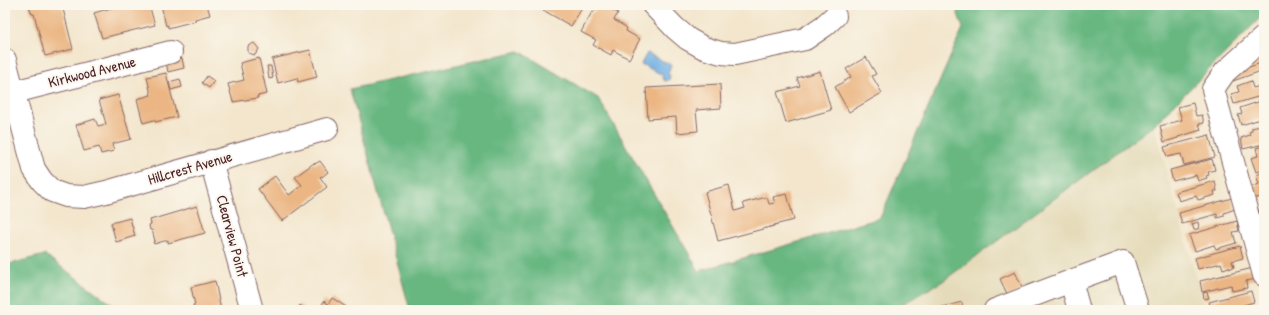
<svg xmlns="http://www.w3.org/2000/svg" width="1269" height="315" font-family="'Patrick Hand',sans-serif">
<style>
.built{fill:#e5dbba}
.forest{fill:#68b781;stroke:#596b56}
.water{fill:#6eaee1;stroke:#5c6686}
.building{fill:#ebb683}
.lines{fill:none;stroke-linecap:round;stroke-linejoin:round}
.minor-casing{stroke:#856564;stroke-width:24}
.minor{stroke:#fff;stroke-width:22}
.labels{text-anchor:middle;stroke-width:4;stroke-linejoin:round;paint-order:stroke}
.street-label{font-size:15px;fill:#4a1f2b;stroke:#fbf7ec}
</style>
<rect width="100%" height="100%" fill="#fbf7ec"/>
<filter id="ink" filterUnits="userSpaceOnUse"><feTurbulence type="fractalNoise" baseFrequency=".025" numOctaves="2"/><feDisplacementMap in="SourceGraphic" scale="8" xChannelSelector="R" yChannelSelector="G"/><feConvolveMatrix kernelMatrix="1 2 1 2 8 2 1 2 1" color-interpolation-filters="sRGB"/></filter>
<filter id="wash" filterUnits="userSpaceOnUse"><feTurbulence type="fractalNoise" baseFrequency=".012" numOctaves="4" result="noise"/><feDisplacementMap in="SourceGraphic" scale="16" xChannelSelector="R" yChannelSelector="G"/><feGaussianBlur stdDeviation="0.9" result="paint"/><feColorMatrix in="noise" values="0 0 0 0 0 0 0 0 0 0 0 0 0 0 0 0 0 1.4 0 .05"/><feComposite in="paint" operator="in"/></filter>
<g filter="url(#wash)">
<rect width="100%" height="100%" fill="#f3e6cd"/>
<path class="built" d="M1154,125L1205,310H825L943,281Z"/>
<g class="forest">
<path d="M955,5H1264V14L1154,125L943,281L892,310H410L350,89L519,51L598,98L699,271L880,218L963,28Z"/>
<path d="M45,255L120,310H10L5,288V265Z"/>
</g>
<path class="water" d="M647,53L671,65L668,73L670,76L669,80L665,81L662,78L663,75L641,64Z"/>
<g id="blocks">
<g class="building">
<path d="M31,5H62L73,49L45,56L34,14H32L29,7L32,6Z"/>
<path d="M121,5H149L155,25L102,38L94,13Z"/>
<path d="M161,5H207L210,15L195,19V21L168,28V25L166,26Z"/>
<path d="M546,5H584L571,26L543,10Z"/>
<path d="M598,5H603L618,13L614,20L627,28L626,31L640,39L629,59L613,50L611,55L593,45L596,40L581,32L592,12L593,13Z"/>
<path d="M254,43L259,49L255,55L248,53V46Z"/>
<path d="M310,50L317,77L298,82L297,78L278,83L272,59Z"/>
<path d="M866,57L876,74L872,76L882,93L849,112L835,87L851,77L846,69Z"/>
<path d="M182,58L184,68L168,72L166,62Z"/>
<path d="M259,58L267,94L257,96L258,98L233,102L228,84L244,80L240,63Z"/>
<path d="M1264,62V70L1233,81L1231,73Z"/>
<path d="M267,66H271L273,78L269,79Z"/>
<path d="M820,71L831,110L786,123L777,92L800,86L797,78Z"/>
<path d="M166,73L177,117L155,122L154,120L143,123L137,99L151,95L147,77Z"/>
<path d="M207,76L214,81L209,88L202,83Z"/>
<path d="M180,79L182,87L171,90L169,82Z"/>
<path d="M1251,81L1253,88L1264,85V95L1234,104L1231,94L1239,92L1237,86Z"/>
<path d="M720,84L721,108L696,110L698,131L677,133L676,117L648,119L646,88Z"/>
<path d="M118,95L131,139L112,144L114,151L101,154L99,147L84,151L76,125L95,119L98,126L106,124L99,100Z"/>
<path d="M1264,97V118L1241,125L1238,115L1242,114L1240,108L1258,102L1261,98Z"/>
<path d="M1193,103L1196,116L1202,115L1204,123L1199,124L1201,130L1178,137V138L1164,142L1160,126L1182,120L1178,107Z"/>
<path d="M1260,126L1262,133L1264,132V144L1243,149L1241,138L1250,135L1249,132L1252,131V128Z"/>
<path d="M1209,135L1215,157L1184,165L1181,154L1167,157L1164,147Z"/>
<path d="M1264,146V170L1256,172L1251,158L1258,156L1256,148Z"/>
<path d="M1212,159L1215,170L1208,172L1209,175L1206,176L1207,178L1198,181L1196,175L1173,181L1170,170Z"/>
<path d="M320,161L328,172L322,177V176L320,177L327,187L282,221L258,189L275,176L289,195L302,185L295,177L314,163L315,164Z"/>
<path d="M1264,172V196L1253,199L1250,187L1259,184L1256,175Z"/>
<path d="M1215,181L1217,191H1214L1215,195L1198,200L1196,196L1179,201L1176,192Z"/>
<path d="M729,185L735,211L745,208L743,203L767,197L769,204L775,203L773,197L787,194L794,220L774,225V226L718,241L705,192Z"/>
<path d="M1232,198L1235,209L1224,213V216L1217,218V214L1182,224L1179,213Z"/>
<path d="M197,206L205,233L168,243V240L154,244L153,242L155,241L152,230H150L149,225L151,224L150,220Z"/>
<path d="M1264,209V221H1262L1259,210Z"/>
<path d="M130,218L135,236L116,242L111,223Z"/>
<path d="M1237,221L1239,231L1233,232L1236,243L1216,249L1214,245L1195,251L1189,235Z"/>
<path d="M1198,222L1199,228L1194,230L1192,224Z"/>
<path d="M1240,246L1243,258L1232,261L1234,267L1229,269V267L1223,269L1221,263L1198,269L1195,258Z"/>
<path d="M1253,268L1256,279L1246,281L1247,288L1232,291L1231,285L1202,292L1200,281Z"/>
<path d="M1015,272L1023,289L1008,296L1000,279Z"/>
<path d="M215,281L221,310H195L193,305H195L191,287Z"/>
<path d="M1251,291L1254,302L1240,306L1241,310H1228L1227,309L1222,310H1211L1209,302Z"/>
<path d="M1207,292L1209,298L1204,299L1203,293Z"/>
<path d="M332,298L351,310H319L324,301L328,304Z"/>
<path d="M962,302L963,310H942V307Z"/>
<path d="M300,305L307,310H297Z"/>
</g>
</g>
</g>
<g filter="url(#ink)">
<use href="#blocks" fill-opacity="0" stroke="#856564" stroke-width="1"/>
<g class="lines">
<g class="minor-casing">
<g id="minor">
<path d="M653,5L675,28L688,39L704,48L721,53L735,54L805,39L824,26L835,16"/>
<path d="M1264,37L1225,72L1213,89L1264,275"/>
<path d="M5,60L34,169L42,181L52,191L66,196L84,197L106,192L327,129"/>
<path d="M14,92L171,52"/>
<path d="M211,161L252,310"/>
<path d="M995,310L1071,281"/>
<path d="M1079,310L1071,281L1123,262L1138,310"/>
</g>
</g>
<use href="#minor" class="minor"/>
</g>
</g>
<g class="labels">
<g class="street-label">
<text transform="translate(92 72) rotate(-14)" y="5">Kirkwood Avenue</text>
<text transform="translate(190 168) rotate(-16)" y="5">Hillcrest Avenue</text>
<text transform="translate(232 236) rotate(75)" y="5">Clearview Point</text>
</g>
</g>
<rect width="1269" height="315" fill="none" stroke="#fbf7ec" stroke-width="20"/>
</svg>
